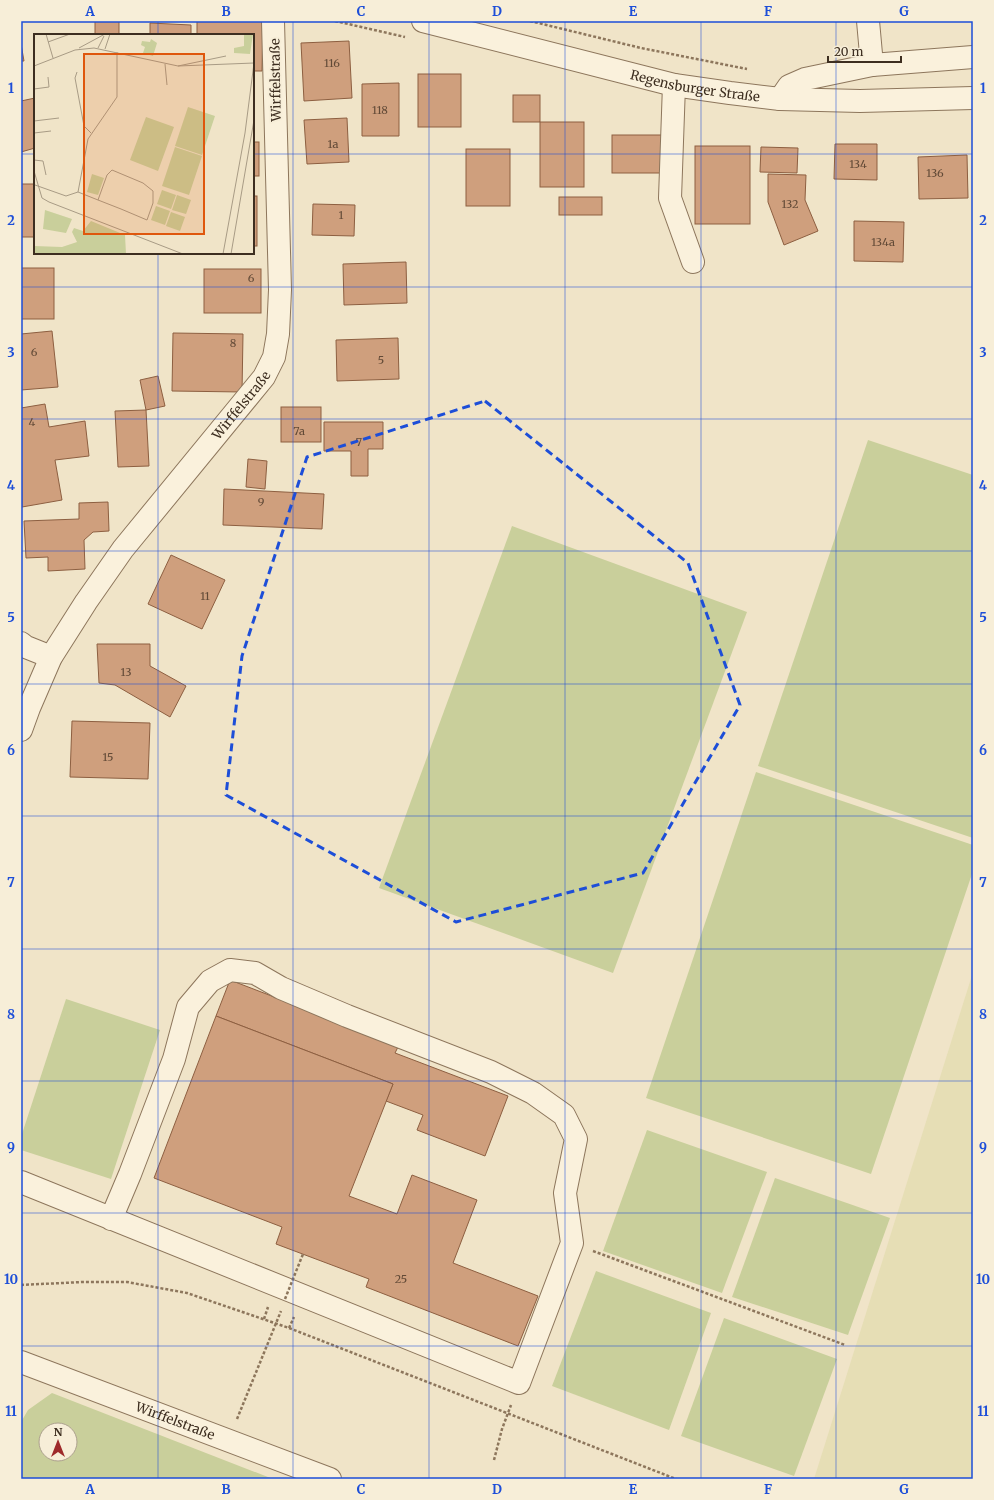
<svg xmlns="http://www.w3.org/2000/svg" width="994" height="1500" font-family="Merriweather,serif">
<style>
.farmland{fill:#e6deb5}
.green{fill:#c9cf9b;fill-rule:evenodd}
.building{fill:#cf9f7d;stroke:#8d5f41}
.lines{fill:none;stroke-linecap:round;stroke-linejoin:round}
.minor-casing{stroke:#8d765c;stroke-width:24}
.path{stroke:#8d765c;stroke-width:2.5;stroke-dasharray:3 2;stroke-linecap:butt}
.minor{stroke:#faf1dc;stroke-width:22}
.path-bridge{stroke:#8d765c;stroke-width:2.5;stroke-dasharray:3 2;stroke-linecap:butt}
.marked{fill:none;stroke:#1d4ed8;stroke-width:3;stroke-dasharray:8 5;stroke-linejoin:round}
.grid{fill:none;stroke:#1d4ed8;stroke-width:1;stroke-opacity:0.55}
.labels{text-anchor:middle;stroke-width:4;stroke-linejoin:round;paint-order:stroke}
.number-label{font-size:11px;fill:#624a37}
.street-label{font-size:13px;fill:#3d2e20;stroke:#f7eed8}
.inset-road{fill:none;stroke:#a89b85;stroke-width:1}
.view{fill:#df570d;fill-opacity:0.15;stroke:#df570d;stroke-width:2}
.inset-edge{fill:none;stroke:#3d2e20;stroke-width:2}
.neatline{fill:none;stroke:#1d4ed8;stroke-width:1.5}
.grid-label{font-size:13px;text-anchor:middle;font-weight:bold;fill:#1d4ed8}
</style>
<rect width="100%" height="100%" fill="#f0e4c8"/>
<path class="farmland" d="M973,972V1479H814Z"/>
<g class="green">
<path d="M868,440L973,475V838L758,766Z"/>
<path d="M512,526L747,612L613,973L379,888Z"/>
<path d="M756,772L973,845V871L871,1174L646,1098Z"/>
<path d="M66,999L160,1030L111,1179L21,1150V1137Z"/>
<path d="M647,1130L767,1172L722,1293L603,1251Z"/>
<path d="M775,1178L890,1218L848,1335L732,1297Z"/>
<path d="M596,1271L711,1313L669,1430L552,1386Z"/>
<path d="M724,1318L837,1359L794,1476L681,1436Z"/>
<path d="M52,1393L273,1479H21V1422L28,1410ZM46,1430H70V1454H46Z"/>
</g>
<g class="building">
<rect x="95" y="21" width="24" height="13"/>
<path d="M197,21H263L262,71H253V35H197Z"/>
<path d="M150,23L191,25V35H150Z"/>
<path d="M349,41L352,98L304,101L301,43Z"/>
<path d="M21,44L24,61H21Z"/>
<rect x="418" y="74" width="43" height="53"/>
<path d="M399,83V136H362V84Z"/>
<rect x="513" y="95" width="27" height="27"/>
<path d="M35,98V148L21,152V101Z"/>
<path d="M347,118L349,162L307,164L304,120Z"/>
<rect x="540" y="122" width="44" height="65"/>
<rect x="612" y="135" width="50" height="38"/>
<rect x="253" y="142" width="6" height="34"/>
<path d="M835,144H877V180L834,179Z"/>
<rect x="695" y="146" width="55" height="78"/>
<path d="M761,147L798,148L797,173L760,172Z"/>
<rect x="466" y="149" width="44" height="57"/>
<path d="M967,155L968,198L919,199L918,157Z"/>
<path d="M768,174L806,175L805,200L818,231L784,245L768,202Z"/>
<rect x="21" y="184" width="14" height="53"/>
<rect x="253" y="196" width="4" height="50"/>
<rect x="559" y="197" width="43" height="18"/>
<path d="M313,204L355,205L354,236L312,235Z"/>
<path d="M854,221L904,222L903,262L854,261Z"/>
<path d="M406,262L407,303L344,305L343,264Z"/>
<rect x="21" y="268" width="33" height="51"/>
<rect x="204" y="269" width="57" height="44"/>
<path d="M52,331L58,387L21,390V334Z"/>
<path d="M173,333L243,334L242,392L172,391Z"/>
<path d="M398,338L399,379L337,381L336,340Z"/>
<path d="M158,376L165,406L146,410L140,380Z"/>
<path d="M45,404L49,427L85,421L89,456L55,460L62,500L22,507L21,408Z"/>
<rect x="281" y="407" width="40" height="35"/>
<path d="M146,410L149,466L118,467L115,411Z"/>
<path d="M324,422H383V449H368V476H351V451H324Z"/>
<path d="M248,459L267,461L265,489L246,487Z"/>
<path d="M224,489L324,494L322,529L223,525Z"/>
<path d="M108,502L109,531L93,532L84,540L85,569L48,571V557L26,558L24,521L79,519V503Z"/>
<path d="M171,555L225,580L202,629L148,604Z"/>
<path d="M97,644H150V666L186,686L170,717L115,685L99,683Z"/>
<path d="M72,721L150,723L148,779L70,777Z"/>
<path d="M230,980L399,1045L395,1053L508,1096L485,1156L417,1130L423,1115L386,1101L393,1084L216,1016Z"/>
<path d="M216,1016L393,1084L349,1196L397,1214L412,1175L477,1200L453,1263L538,1296L518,1346L366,1287L369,1279L276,1244L282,1227L154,1178Z"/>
</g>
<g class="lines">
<g class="minor-casing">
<g id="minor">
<path id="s1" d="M423,21L674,85L730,93L780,99L860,101L973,98"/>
<path d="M868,21L872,65"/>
<path d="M674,85L670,198L693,262"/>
<path d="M780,99L789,86L805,79L872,65L973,57"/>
<path d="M21,643L26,647L51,657"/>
<path id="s2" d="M21,730L29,708L51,657L86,602L123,549L264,377L274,357L278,334L280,290L273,21"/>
<path d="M21,1182L519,1383L572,1243L565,1193L576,1139L564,1115L533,1093L491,1072L347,1016L281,988L255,973L230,970L210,981L188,1007L174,1059L130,1174L111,1219"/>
<path id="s3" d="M21,1362L330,1479"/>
</g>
</g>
<g class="path">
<path d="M335,21L405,37"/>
<path d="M530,21L641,48L747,69"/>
<path d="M593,1251L845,1345"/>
<path d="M21,1285L82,1282H127L187,1293L289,1328L676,1479"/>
<path d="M264,1319L268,1307"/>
<path d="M289,1328L294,1317"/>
<path d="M237,1419L281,1311"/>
<path d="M494,1460L502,1429L511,1405"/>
</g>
<use href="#minor" class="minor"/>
<path class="path-bridge" d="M285,1299L303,1254"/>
</g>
<path class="marked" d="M485,401L688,563L740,705L643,873L456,922L226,795L242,656L307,457Z"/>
<path class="grid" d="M158,21V35M293,21V1479M429,21V1479M565,21V1479M701,21V1479M836,21V1479M21,154H35M253,154H973M158,253V1479M21,287H973M21,419H973M21,551H973M21,684H973M21,816H973M21,949H973M21,1081H973M21,1213H973M21,1346H973"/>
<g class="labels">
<g class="number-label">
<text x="332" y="67">116</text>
<text x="380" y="114">118</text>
<text x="333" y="148">1a</text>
<text x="858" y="168">134</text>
<text x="935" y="177">136</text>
<text x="790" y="208">132</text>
<text x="341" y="219">1</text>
<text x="883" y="246">134a</text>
<text x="251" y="282">6</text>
<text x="233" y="347">8</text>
<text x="34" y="356">6</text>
<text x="381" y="364">5</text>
<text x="32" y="426">4</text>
<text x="299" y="435">7a</text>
<text x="359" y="446">7</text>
<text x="261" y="506">9</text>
<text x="205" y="600">11</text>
<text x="126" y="676">13</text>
<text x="108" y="761">15</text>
<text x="401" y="1283">25</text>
</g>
<g class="street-label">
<text transform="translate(275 80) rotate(-91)" y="5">Wirffelstraße</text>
<text dy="5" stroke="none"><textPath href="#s1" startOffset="280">Regensburger Straße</textPath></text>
<text dy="5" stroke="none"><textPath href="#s2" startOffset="395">Wirffelstraße</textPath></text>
<text dy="5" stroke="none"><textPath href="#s3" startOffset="165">Wirffelstraße</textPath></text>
</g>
</g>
<g transform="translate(34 34)">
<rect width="220" height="220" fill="#f0e4c8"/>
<path d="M210,0H219L216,20L200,19V14L210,12ZM117,5L123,9L119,22L109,19L111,13L107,11L108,7L116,8ZM154,73L181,82L168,121L141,112ZM112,83L140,93L124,137L96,126ZM141,113L168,122L155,161L128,152ZM58,140L70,144L64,161L53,158ZM128,156L142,161L137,175L123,170ZM143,161L157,166L152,180L138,176ZM122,172L136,177L131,191L117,186ZM11,176L38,185L32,199L9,195ZM137,178L151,183L146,197L132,192ZM57,187L91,201L92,220H0V212L28,213L43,208L38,198L40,194L49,197Z" fill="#c9cf9b"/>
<path class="inset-road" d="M12,0L19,24M14,8L36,0M45,14L71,0M64,14L70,2M71,15L76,0M131,30L133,51M0,32L41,16L60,14L144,32L220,29M144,32L192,22M43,38L41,44L50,92L57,99M0,55L15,53L14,43M0,87L25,84M0,99L17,97M0,126L9,127L12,141M0,137L8,164L15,168L149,220M1,151L32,162L44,158M44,158L64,166L87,175L113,186L119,169V157L109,149L78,136L73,141L64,166M44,158L54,105L83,63V18M189,220L211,99L220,29M197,220L220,86"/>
<path class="view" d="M50,20H170V200H50Z"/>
<rect width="220" height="220" class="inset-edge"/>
</g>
<rect width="994" height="1500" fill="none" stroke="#f7eed8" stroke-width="44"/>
<g transform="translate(58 1442)"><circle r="19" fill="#f7eed8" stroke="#ada18e"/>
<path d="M0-3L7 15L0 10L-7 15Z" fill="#9e2a2b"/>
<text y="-6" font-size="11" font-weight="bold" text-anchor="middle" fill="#3d2e20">N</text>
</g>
<path d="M828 56v6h73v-6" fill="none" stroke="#3d2e20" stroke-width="2"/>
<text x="834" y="56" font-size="12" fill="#3d2e20" stroke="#f7eed8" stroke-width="3" paint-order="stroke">20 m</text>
<rect x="22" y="22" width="950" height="1456" class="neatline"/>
<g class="grid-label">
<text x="90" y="16">A</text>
<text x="226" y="16">B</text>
<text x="361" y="16">C</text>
<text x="497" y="16">D</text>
<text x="633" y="16">E</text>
<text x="768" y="16">F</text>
<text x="904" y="16">G</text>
<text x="11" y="93">1</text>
<text x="983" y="93">1</text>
<text x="11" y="225">2</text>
<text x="983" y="225">2</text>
<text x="11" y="357">3</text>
<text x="983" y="357">3</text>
<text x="11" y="490">4</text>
<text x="983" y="490">4</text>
<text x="11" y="622">5</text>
<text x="983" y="622">5</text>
<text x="11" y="755">6</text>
<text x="983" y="755">6</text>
<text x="11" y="887">7</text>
<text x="983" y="887">7</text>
<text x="11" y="1019">8</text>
<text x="983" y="1019">8</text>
<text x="11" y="1152">9</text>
<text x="983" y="1152">9</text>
<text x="11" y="1284">10</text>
<text x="983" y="1284">10</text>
<text x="11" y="1416">11</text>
<text x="983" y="1416">11</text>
<text x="90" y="1494">A</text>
<text x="226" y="1494">B</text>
<text x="361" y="1494">C</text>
<text x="497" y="1494">D</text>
<text x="633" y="1494">E</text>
<text x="768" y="1494">F</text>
<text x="904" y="1494">G</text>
</g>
</svg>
